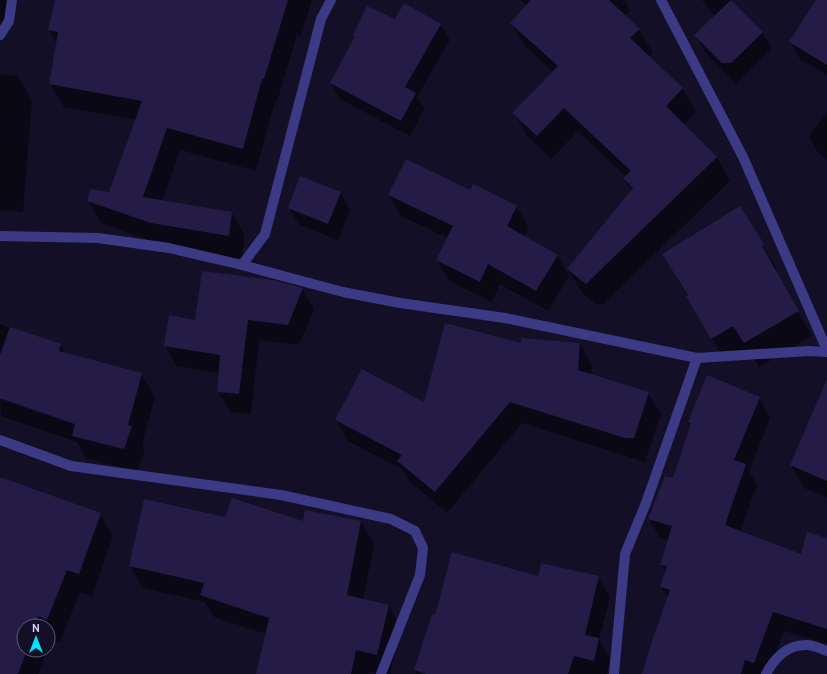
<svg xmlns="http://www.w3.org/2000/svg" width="827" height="674" font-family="Cabin,sans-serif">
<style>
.shadow{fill:#0007}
.building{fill:#241b47}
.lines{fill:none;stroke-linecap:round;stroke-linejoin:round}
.minor{stroke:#3d3a85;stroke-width:10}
</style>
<rect width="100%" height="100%" fill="#130f26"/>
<g class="shadow">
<path d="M0,0H8L0,42Z"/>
<path d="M56,0H312L301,36L297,35L277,102L275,101L256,171L180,150L162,202L232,213L245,236L241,259L165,246L101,223L88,200L110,193L136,120L64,107L50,84L57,43L49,30Z"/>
<path d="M521,0H624L630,10L625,16L639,29L653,53L649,57L682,88L696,112L684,125L717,157L730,181L603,304H596L582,293L568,269L632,191L624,179L626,177L578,131L551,159L527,136L514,113L553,72L525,46L511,23L527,6Z"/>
<path d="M702,0H731L762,32L772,49L736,84L705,52L696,35L715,16Z"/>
<path d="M817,0L827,2V75L800,59L790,42Z"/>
<path d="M405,4L441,25L450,40L417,97L424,109L410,136L340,99L331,83L355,38L354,35L395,21Z"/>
<path d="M0,74L18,76L32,100L23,212L0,210Z"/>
<path d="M827,111V160L819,154L809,137Z"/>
<path d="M471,192L516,206L529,227L524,236L557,255L569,276L548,311L500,284L492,302L449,281L437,260L448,238L401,216L389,195Z"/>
<path d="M340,193L350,210L338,240L299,225L289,208Z"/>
<path d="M740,207L777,269L775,271L812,336L759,367L748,349L726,362L677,278Z"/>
<path d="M302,289L314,309L299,345L259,340L251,414L230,412L218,392L220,373L177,366L165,346Z"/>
<path d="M0,324L60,345L65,353L141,374L155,397L142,444L145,449L137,472L86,458L77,442L1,416L0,399L79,426L80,424L0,397Z"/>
<path d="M522,344H580L592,365L591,375L648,393L661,414L645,462L522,423L447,513L410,482L402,469L348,441L336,420L424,404Z"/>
<path d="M827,384V497L804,488L791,465Z"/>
<path d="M759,398L770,418L749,471L757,485L740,532L801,556L827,539V644L784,631L768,674H643L668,598L661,587L666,572L661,565L668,541L660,538L649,519L673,480L691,427L689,422Z"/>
<path d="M0,478L100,514L113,536L92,596L80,592L60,642L51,638L48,647V626H24V650H47L39,674H0Z"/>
<path d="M226,518L303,523L361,522L374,544L363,600L389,606L401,629L390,674L369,672L368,674H257L266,634L214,617L205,602L143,588L130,566Z"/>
<path d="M539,577H598L610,597L599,640L610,659L607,674H417L415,670L435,616Z"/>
</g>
<g class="building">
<path d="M55,0H288L264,79H262L243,149L167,128L143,197L232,212L229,236L151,223L87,201L90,189L109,192L142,101L49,84L58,32L48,30Z"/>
<path d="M531,0H609L640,29L630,38L683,88L666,106L717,157L586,284L567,269L633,188L623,178L631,171L564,108L537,136L512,113L558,66L510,23Z"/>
<path d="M731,0L763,32L731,63H722L694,35Z"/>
<path d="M816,0H827V65L789,42Z"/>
<path d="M404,3L441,24L405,87L416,93L401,121L330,83L355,36L353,35L367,6L395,19Z"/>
<path d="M406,159L470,190L473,184L517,206L507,226L558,255L536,291L488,264L480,282L436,260L453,226L388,195Z"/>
<path d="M300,176L341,192L328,224L288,208Z"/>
<path d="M740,206L764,244L762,246L799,311L744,343L733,326L711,339L686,296L688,295L662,254Z"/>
<path d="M202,271L273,280L303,288L288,325L248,320L239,394L217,392L220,355L164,346L169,315L195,320Z"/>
<path d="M445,323L521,343V338L580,343L578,370L649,392L634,438H625L510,402L435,492L397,461L402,455L335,420L362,369L424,402Z"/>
<path d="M10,327L61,344L59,351L142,373L128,425L132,426L124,449L72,436L75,424L0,398V355Z"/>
<path d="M707,375L760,397L734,460L746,464L725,525L801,554L807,532L827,538V629L773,612L754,663L745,660L741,674H642L652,641L670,590L660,587L667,566L660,565L672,526L648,519L665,476L673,478L691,423L688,422Z"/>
<path d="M827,379V481L790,465Z"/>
<path d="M0,477L101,513L79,574L67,570L47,620L38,616L35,626H24V650H27L18,674H0Z"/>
<path d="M232,498L303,521L305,510L361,521L347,595L389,605L377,655L356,650L351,674H256L269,618L200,595L204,583L129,566L144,499L225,517Z"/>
<path d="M452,552L538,576L541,563L599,576L585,635L599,638L594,661L574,656L568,674H426L414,670L432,614L435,615Z"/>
</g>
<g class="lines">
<g class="minor">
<path d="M661,0L743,157L827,350"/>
<path d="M0,35L9,21L12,0"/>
<path d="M0,236L98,238L169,248L242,265L343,292L400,303L505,318L697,358L809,351L827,352"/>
<path d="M242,265L265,234L321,19L331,0"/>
<path d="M0,440L71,466L281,495L391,519L415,531L423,548L420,575L381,674"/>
<path d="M614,674L625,554L646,503L697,358"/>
<path d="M766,674C774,659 787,645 805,645C812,644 821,649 827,651"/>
</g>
</g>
<g transform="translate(36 638)"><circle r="19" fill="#130f26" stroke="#625e7d"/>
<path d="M0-3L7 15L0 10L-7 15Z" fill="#00e5ff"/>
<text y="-6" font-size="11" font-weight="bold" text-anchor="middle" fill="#d9d4ff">N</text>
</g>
</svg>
